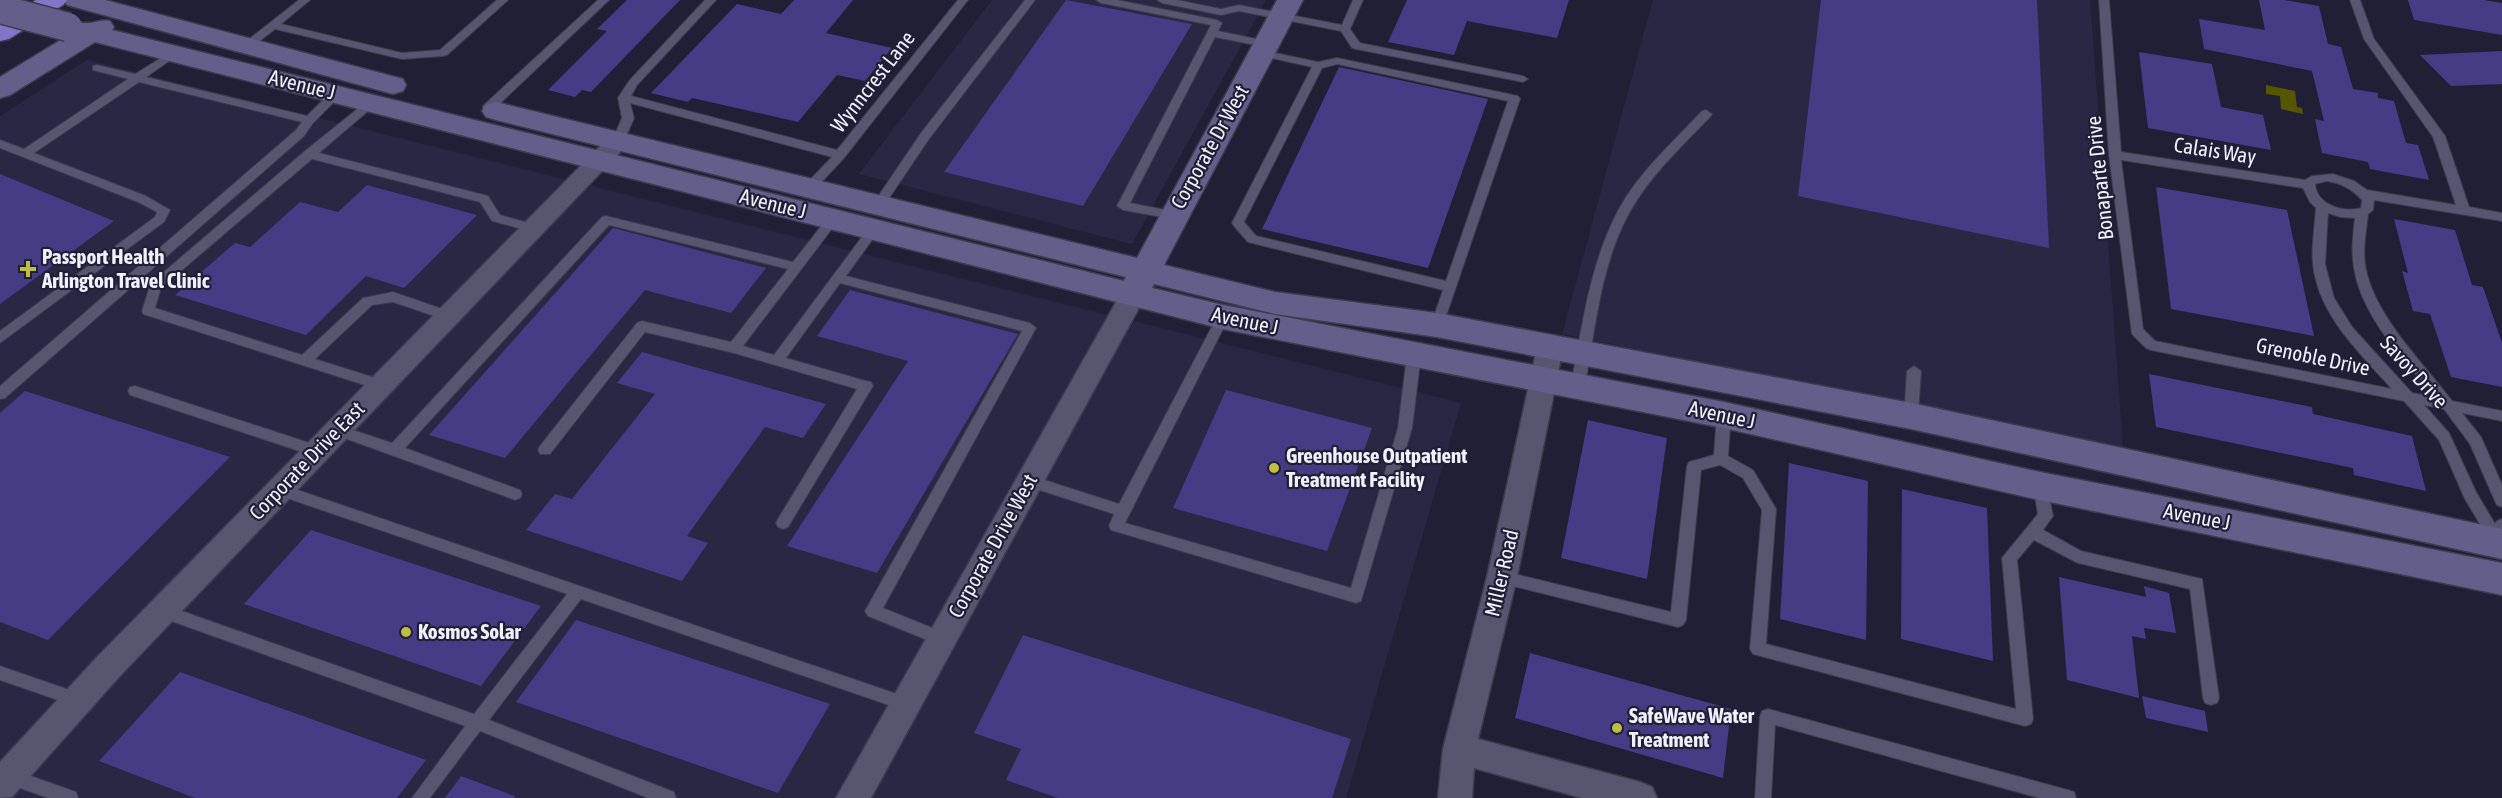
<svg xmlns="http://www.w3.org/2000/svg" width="2502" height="798" font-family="'Asap Condensed',sans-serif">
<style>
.built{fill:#2a2744}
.water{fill:#565600}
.building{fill:#463b85}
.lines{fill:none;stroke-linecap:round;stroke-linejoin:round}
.lane-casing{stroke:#3d3b4e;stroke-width:2}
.street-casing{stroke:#3d3b4e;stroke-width:3}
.secondary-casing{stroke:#3d3b4e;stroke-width:3}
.highway-casing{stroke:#3d3b4e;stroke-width:3}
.lane{fill:#57556f;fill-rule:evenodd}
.street{fill:#57556f;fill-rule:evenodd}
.secondary{fill:#635f8a;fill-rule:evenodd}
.highway{fill:#7f76c8;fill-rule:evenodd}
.secondary-bridge-casing{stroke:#3d3b4e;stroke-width:31;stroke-linecap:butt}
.secondary-bridge{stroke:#635f8a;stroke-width:28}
.poi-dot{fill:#bebf42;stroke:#211f35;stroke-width:2}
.labels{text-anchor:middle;stroke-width:4.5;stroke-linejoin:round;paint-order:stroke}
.street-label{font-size:21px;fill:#f0f0ff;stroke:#211f35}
.poi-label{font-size:21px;font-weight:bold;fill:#f0f0ff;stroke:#211f35;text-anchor:start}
</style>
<rect width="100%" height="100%" fill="#211f35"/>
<g class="built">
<path d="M992,0H1266L1132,244L859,174Z"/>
<path d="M1653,0H2090L2123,447L1562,334Z"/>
<path d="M87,60L1461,403L1346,798H0V116Z"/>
</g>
<path class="water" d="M2266,85L2295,91L2297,107L2302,108L2303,114L2281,109L2280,96L2266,94Z"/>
<g class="building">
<path d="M627,0H680L591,92L582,90L575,97L548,90L607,31L597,29Z"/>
<path d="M794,0H853L826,33L892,48L865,81L837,75L798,122L692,98L688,102L651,93L737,4L781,14Z"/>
<path d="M1066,0L1192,24L1083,206L944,172Z"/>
<path d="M1407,0H1569L1557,38L1467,21L1454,55L1388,42Z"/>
<path d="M1821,0H2037L2049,248L1798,196Z"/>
<path d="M2259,0H2284L2319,6L2328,44L2341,47L2353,89L2378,93V98L2394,101L2406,143L2418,145L2429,180L2370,169L2368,162L2322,153L2315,119L2324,121L2312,71L2204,49L2199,19L2265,30Z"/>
<path d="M2408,0H2484L2502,3V35L2414,20Z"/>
<path d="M2502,51V84L2451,86L2420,55Z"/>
<path d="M2139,52L2212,64L2221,107L2263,115L2271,150L2148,128Z"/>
<path d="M1339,67L1488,99L1428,268L1262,229Z"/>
<path d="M0,174L114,221L0,304Z"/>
<path d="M367,185L477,215L404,288L366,276L306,335L175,295L235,243L250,247L300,202L338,212Z"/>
<path d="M2156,187L2287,210L2314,336L2171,309Z"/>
<path d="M2394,219L2455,230L2472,285L2483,287L2502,343V387L2451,377L2430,314L2413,311L2402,271L2408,273Z"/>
<path d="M613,228L766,268L731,313L645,290L505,458L429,435Z"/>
<path d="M850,290L1018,334L877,573L787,546L908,361L817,336Z"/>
<path d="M642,352L826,404L803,438L765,427L687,536L708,543L682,581L526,530L555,494L572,499L655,394L617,383Z"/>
<path d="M2149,374L2312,407L2313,414L2412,436L2426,491L2354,475L2353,468L2156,427Z"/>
<path d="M1226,390L1372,428L1327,551L1173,508Z"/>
<path d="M25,391L230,457L48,640L0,622V413Z"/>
<path d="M1588,420L1667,438L1647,579L1561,558Z"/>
<path d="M1789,463L1868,481L1866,640L1780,619Z"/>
<path d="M1902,489L1987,508L1993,661L1901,639Z"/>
<path d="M311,530L541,606L481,686L244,604Z"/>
<path d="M2059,577L2146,597L2144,586L2169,593L2176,633L2144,628L2146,639L2132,636L2139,698L2067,680Z"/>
<path d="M576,620L830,704L778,793L516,702Z"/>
<path d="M1023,635L1351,739L1332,798H1058L1006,780L1021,749L974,733Z"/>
<path d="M1530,653L1731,709L1723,778L1515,718Z"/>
<path d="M180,672L426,760L397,798H195L99,761Z"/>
<path d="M2142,696L2205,711L2208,732L2146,718Z"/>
<path d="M461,776L515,796L514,798H445Z"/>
</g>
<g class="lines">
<g class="lane-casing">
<g id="lane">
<path d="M299,0H310L281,24L402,53L440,50L497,0H508L447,55L443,56L402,59L275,29L252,47H244V43Z"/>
<path d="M598,0H609L491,112H483V106Z"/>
<path d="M705,0H716L637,85L631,96L837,150L958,0H968L844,158L814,190L810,191L804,187L806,184L832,157L630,103L634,118L624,141L618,145L612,141L622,118L618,98L629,81Z"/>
<path d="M1025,0H1035L929,139L883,207H875L873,204L875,201L921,133Z"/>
<path d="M1096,0H1117L1217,20L1222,23L1218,31L1266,41L1271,44L1266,47L1215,37L1130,203L1177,212L1179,215L1177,218L1173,219L1123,210L1117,206L1211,25L1101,3Z"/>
<path d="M1157,0H1177L1221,9L1239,5L1342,25L1353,0H1363L1350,29L1360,43L1523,76L1528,79L1523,82L1356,49L1352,48L1341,31L1239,11L1221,15L1162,3Z"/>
<path d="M2099,0H2109L2121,152L2305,180L2312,176L2333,174L2354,181L2367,190L2456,205L2433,137L2364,39L2350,0H2360L2374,39L2445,136L2469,207L2502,213V221L2374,200L2373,210L2368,214C2366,233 2362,251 2366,270C2376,317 2423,363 2452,401L2502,411V421L2462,413L2481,437L2502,485V507L2497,505L2495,501L2470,444L2444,409L2424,405L2449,433L2476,492L2495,524L2497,521L2502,519V548L2493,546L2465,499L2439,440L2404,401L2151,350L2146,348L2132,334L2109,155ZM2121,160L2303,188L2310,202L2316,208C2315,226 2311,246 2313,264C2318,315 2360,353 2392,389L2155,341L2143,329ZM2327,181C2341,183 2352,189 2362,200L2361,208C2343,213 2317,205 2315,184ZM2328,213L2340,217L2355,218C2353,235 2351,251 2354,268C2362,318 2404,358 2434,397L2412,393L2352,327L2334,298L2325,264Z"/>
<path d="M174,50L179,53L178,55L146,77L307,116L332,91L336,90L342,94L313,123L304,136L5,398L0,399V386L296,130L302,122L139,82L34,153L146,196L170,210L164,222L0,343V331L155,217L157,212L138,202L0,148V140L24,149L128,79L93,70V66L97,65L135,74Z"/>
<path d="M1261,50L1318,62L1337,58L1518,96L1520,99L1442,328H1432L1431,325L1443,290L1248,242L1234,226L1232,223L1312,67L1257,55L1256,53ZM1337,64L1508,101L1446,281L1256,236L1244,222L1322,68Z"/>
<path d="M371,98L375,99V105L319,153L488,196L500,215L537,225L539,228L537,231L533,232L492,221L480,202L312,159L161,288L155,308L302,355L363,298L393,292L454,313L455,316L449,321L393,302L372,305L315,359L385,381L387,385L385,389L380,390L143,314L142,311L151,283L305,151Z"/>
<path d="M1706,110L1712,114L1710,117C1685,143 1657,169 1637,200C1602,253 1596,323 1585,385L1583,389H1573L1571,385C1583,322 1591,253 1626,197C1647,165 1676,139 1702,111Z"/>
<path d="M833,215L837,216L839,219L837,222L743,346L774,355L870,226L874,225L880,229L846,276L1030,323L1036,328L883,608L947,634L950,639L947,644L942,646L937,644L868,616L865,611L1022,331L840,283L786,358L866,381L871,382L873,386L788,527L783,529L778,527L776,523L778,519L857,389L734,353L645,332L550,454H540L538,450L540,446L637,323L642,321L731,342L788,269L609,225L405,448L520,490L522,494L520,498L515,500L510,498L333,434L331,430L333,426L338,425L392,443L602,217L606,216L793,262L829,216Z"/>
<path d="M1223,312L1229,317L1125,523L1351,588L1398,428L1407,355L1414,350L1419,351L1421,355L1412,428L1361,601L1356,603L1111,530L1109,526L1114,514L1024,485L1022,481L1024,477L1029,475L1119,504L1217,317Z"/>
<path d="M1914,366L1921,371L1918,416L1916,420H1906L1904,416L1907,371Z"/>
<path d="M135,386L322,447L324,451L322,455L317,457L130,395L128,391L130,387Z"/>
<path d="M1724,410L1729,411L1731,415L1728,456L1753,470L1776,509L1766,644L2016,709L2002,558L2038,514L2033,486L2035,482L2040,480L2045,482L2047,486L2053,516L2043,530L2081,551L2202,579L2219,698L2217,703L2211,705L2205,703L2203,698L2190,589L2078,563L2034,540L2017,560L2033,719L2031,724L2025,726L1753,654L1750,649L1762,510L1743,478L1720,465L1701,470L1686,620L1683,625L1678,627L1497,582L1495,577L1497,572L1502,571L1671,612L1687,466L1689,462L1714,455L1717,415L1719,411Z"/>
<path d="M280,484L906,697L912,699L914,704L912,709L906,711L581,599L489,720L674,792L676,798H648L480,731L430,798H412L465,726L157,616L154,611L157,606L162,604L474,714L567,594L275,494L273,490L275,486Z"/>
<path d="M0,666L84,695L86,700L84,705L78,707L0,680Z"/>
<path d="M1768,709L2068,790L2074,792L2076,798H2039L1775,725L1771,798H1755L1760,716L1762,711Z"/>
<path d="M0,765L76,792L78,798H48L0,781Z"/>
</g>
</g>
<g class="street-casing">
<g id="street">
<path d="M618,133L626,136L629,141L626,146L119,677L12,797L0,798V762L97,657L610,136Z"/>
<path d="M1133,286L1142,288L1146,295L871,798H836L1124,288Z"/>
<path d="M1550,338L1559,341L1563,348L1517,577L1478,739L1640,782L1652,787L1657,798H1582L1474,768L1472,798H1438L1443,749L1487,577L1537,348L1541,341Z"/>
</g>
</g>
<g class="secondary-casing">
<g id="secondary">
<path d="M63,0H105L403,79L406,85L403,91L393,94L67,5Z"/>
<path d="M1277,0H1303L1164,265L1275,292L1437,313L1911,403L2502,529V559L1911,429L1437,337L1275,314L1154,284L1152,288L1223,305L1724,402L2040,472L2502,563V595L2040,500L1724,428L1223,329L95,42L10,95L0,98V77L69,35L59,33L55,27L59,21C69,19 75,23 85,23C94,24 100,19 110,21L114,27L112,30L1124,281L1126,277L496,120L486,117L482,111L486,105L496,102L1137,258Z"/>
</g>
</g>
<g class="highway-casing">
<path id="highway" d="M36,0H67L63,5L9,39L0,41V22Z"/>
</g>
<use href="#lane" class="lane"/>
<use href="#street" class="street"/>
<use href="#secondary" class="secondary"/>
<use href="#highway" class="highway"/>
<g class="secondary-bridge-casing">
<path id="secondary-bridge" d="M0,9L68,27"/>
</g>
<use href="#secondary-bridge" class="secondary-bridge"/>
</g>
<g class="poi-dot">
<path d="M25 260h6v6h6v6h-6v6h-6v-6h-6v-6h6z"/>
<circle cx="1274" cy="468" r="6"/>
<circle cx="406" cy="632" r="6"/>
<circle cx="1617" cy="728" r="6"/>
</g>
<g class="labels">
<g class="street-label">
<text transform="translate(873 82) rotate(-52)" y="7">Wynncrest Lane</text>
<text transform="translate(302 85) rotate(14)" y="7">Avenue J</text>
<text transform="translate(1210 147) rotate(-61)" y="7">Corporate Dr West</text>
<text transform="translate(2215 151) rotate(9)" y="7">Calais Way</text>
<text transform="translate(2100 178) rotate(-96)" y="7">Bonaparte Drive</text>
<text transform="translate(773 204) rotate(14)" y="7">Avenue J</text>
<text transform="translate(1245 321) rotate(12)" y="7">Avenue J</text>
<text transform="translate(2313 357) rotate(12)" y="7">Grenoble Drive</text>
<text transform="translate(2414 372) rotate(48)" y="7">Savoy Drive</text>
<text transform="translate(1722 415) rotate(12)" y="7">Avenue J</text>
<text transform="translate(307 461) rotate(-46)" y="7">Corporate Drive East</text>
<text transform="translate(2197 517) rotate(11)" y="7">Avenue J</text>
<text transform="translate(993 546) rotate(-61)" y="7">Corporate Drive West</text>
<text transform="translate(1502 573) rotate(-77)" y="7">Miller Road</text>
</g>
<g class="poi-label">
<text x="42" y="264">Passport Health<tspan x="42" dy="24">Arlington Travel Clinic</tspan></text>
<text x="1286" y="463">Greenhouse Outpatient<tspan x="1286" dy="24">Treatment Facility</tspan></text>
<text x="418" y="639">Kosmos Solar</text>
<text x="1629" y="723">SafeWave Water<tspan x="1629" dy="24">Treatment</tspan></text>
</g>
</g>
</svg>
